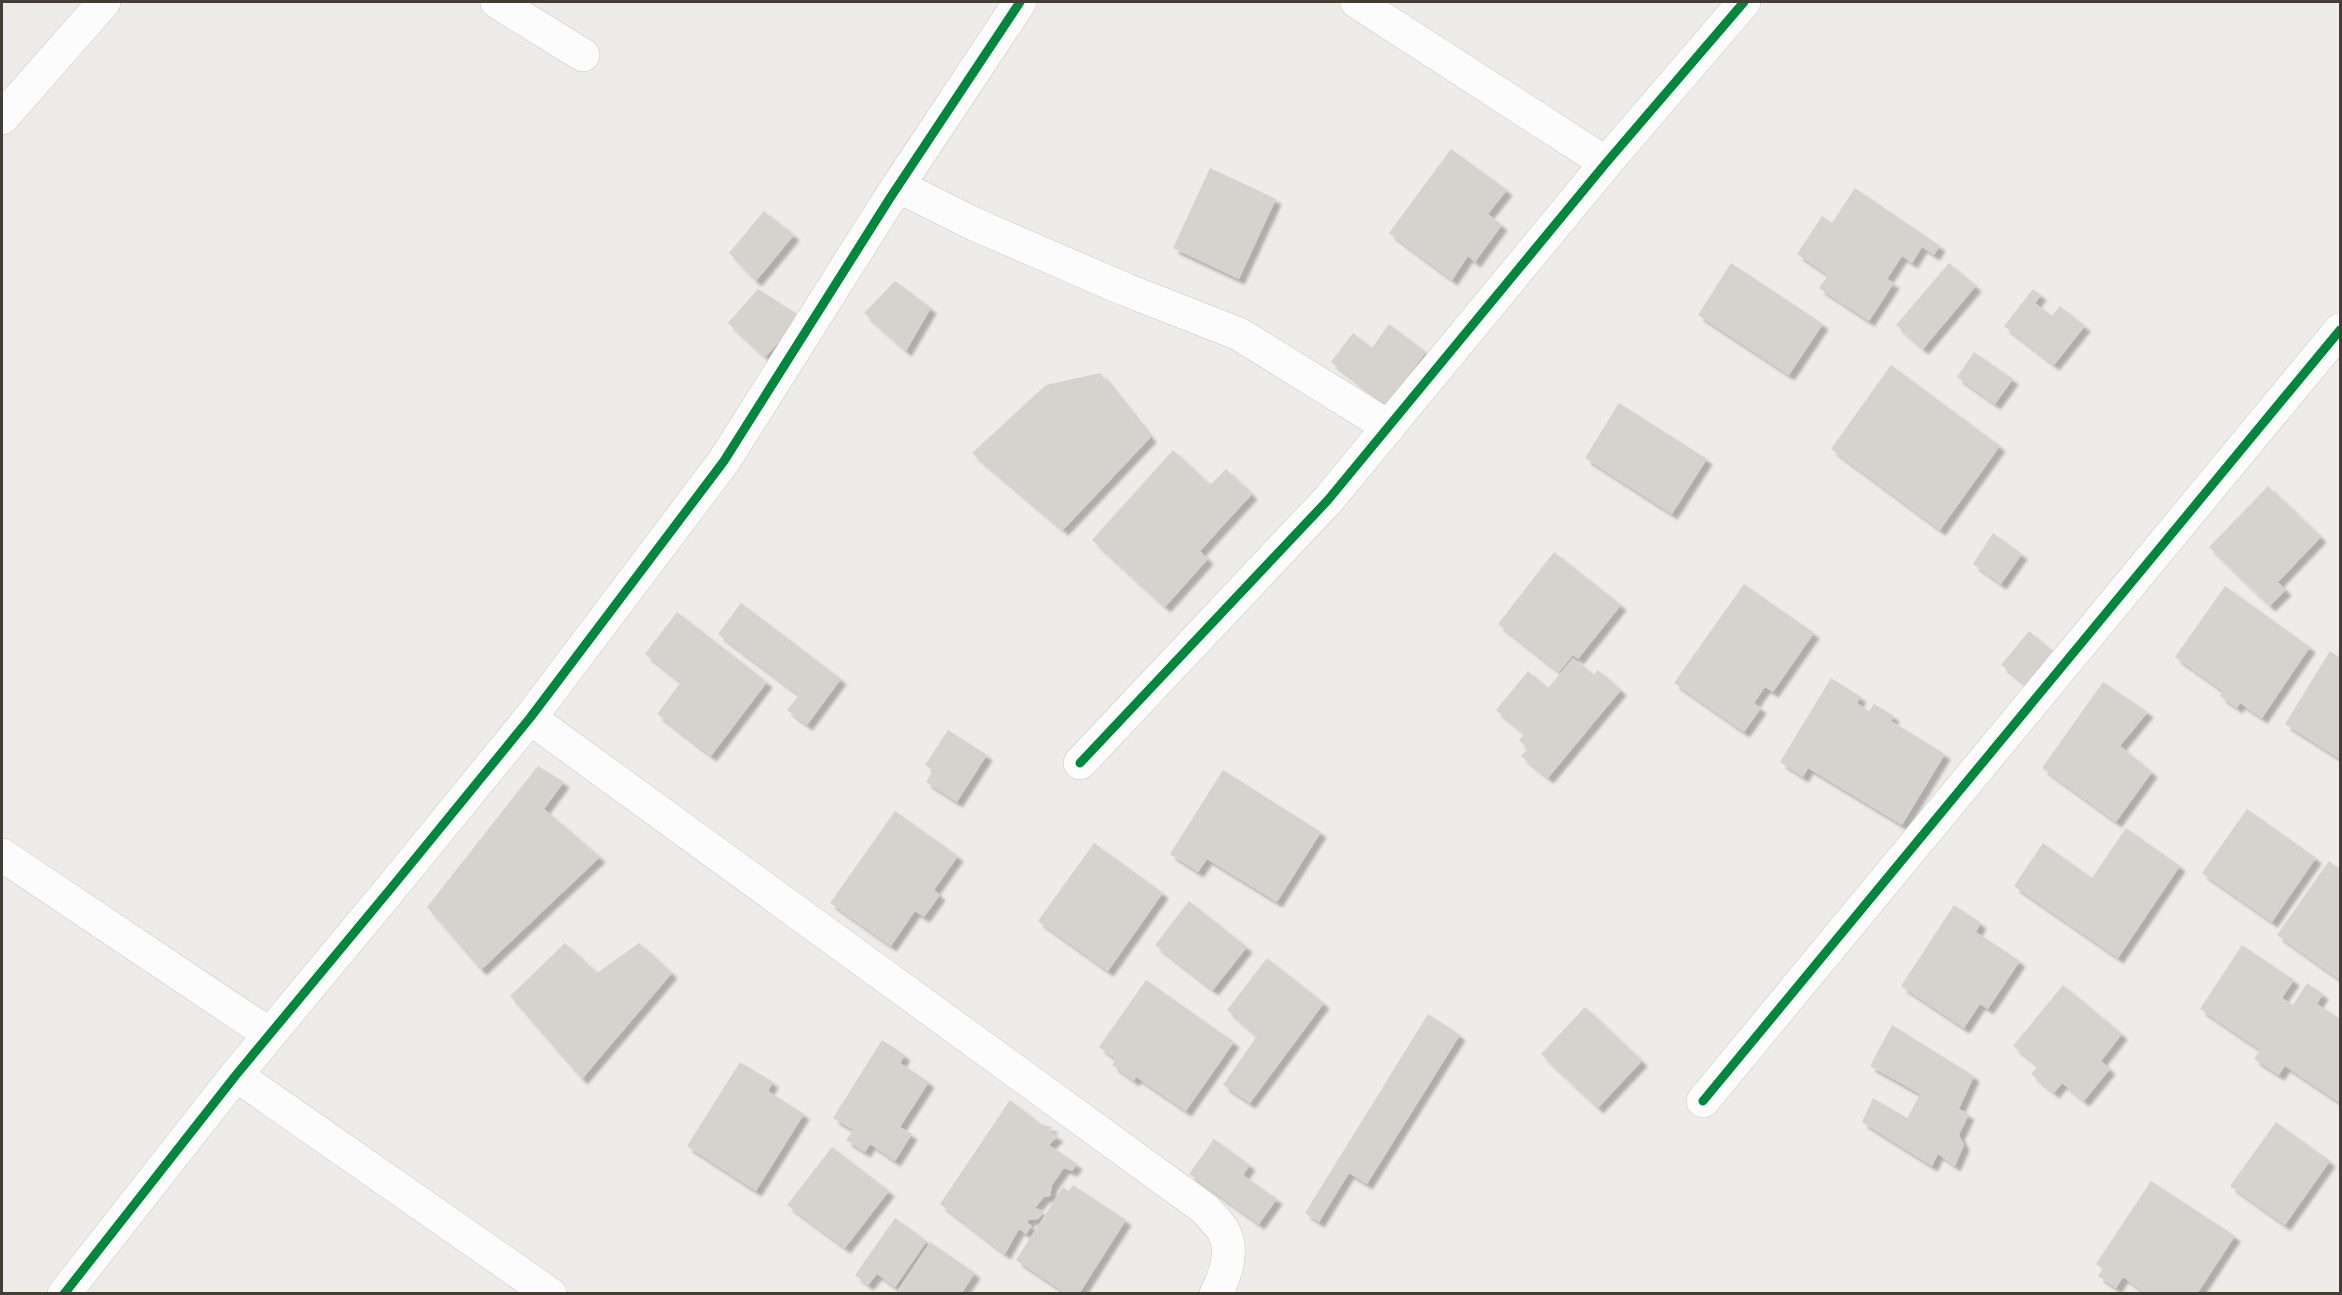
<svg xmlns="http://www.w3.org/2000/svg" width="2342" height="1295" font-family="Ubuntu,sans-serif">
<style>
.building{fill:#d6d3cf;filter:url(#shadow)}
.lines{fill:none;stroke-linecap:round;stroke-linejoin:round}
.minor-casing{stroke:#cac8c4;stroke-width:34}
.minor{stroke:#fcfcfc;stroke-width:33}
.cycleway-casing{stroke:#fff;stroke-width:13}
.cycleway{stroke:#00873e;stroke-width:9}
</style>
<defs>
<filter id="shadow"><feDropShadow dx="5.5" dy="5.5" stdDeviation="1.5" flood-color="#0004"/></filter>
</defs>
<rect width="100%" height="100%" fill="#eeece8"/>
<g class="building">
<path d="M1451,149L1507,190L1488,214L1502,225L1475,262L1468,256L1452,280L1389,233Z"/>
<path d="M1210,168L1276,199L1239,279L1173,248Z"/>
<path d="M1855,188L1940,246L1934,255L1922,247L1912,263L1902,256L1887,279L1894,283L1869,321L1819,288L1828,275L1797,254L1822,216L1832,223Z"/>
<path d="M764,211L794,235L756,281L729,253Z"/>
<path d="M1731,263L1823,324L1789,375L1698,315Z"/>
<path d="M1949,263L1976,286L1923,349L1896,325Z"/>
<path d="M895,281L931,308L906,351L864,313Z"/>
<path d="M758,289L802,317L765,357L728,323Z"/>
<path d="M2033,289L2041,295L2035,303L2052,316L2060,306L2085,326L2054,365L2004,326Z"/>
<path d="M1389,324L1426,352L1387,405L1331,362L1353,333L1372,348Z"/>
<path d="M1974,352L2013,379L1995,404L1957,377Z"/>
<path d="M1891,365L2000,446L1940,530L1831,449Z"/>
<path d="M1100,373L1151,437L1063,530L972,453L1046,385Z"/>
<path d="M1619,403L1707,459L1672,514L1585,458Z"/>
<path d="M1173,450L1210,485L1226,469L1252,494L1200,551L1208,559L1165,607L1092,540Z"/>
<path d="M2268,486L2321,537L2278,582L2286,590L2270,606L2209,547Z"/>
<path d="M1993,533L2022,554L2001,584L1973,564Z"/>
<path d="M1554,552L1621,605L1578,659L1573,655L1559,672L1498,624Z"/>
<path d="M1744,584L1814,633L1773,692L1765,687L1754,703L1761,708L1744,732L1674,683Z"/>
<path d="M2225,586L2310,647L2262,718L2240,703L2237,708L2220,696L2223,691L2175,657Z"/>
<path d="M741,603L841,679L807,725L787,710L799,695L718,634Z"/>
<path d="M677,612L767,682L711,756L657,714L681,682L645,654Z"/>
<path d="M2029,631L2056,654L2029,687L2001,665Z"/>
<path d="M2330,651L2340,658V759L2285,724Z"/>
<path d="M1573,658L1594,675L1598,670L1621,690L1548,778L1521,756L1528,748L1519,741L1524,733L1496,710L1528,671L1548,688Z"/>
<path d="M1831,678L1861,697L1857,703L1869,711L1874,704L1894,716L1891,721L1945,754L1902,825L1808,768L1803,777L1780,762Z"/>
<path d="M2103,682L2148,712L2120,746L2152,772L2116,822L2042,768Z"/>
<path d="M948,730L987,755L957,802L926,782L933,770L925,765Z"/>
<path d="M538,766L564,782L544,809L600,857L481,970L427,907Z"/>
<path d="M1223,770L1321,832L1277,902L1207,859L1198,872L1170,854Z"/>
<path d="M2247,809L2316,858L2272,922L2202,873Z"/>
<path d="M895,811L958,856L934,890L940,895L924,917L915,911L891,946L830,903Z"/>
<path d="M2126,828L2180,866L2118,958L2014,886L2043,843L2092,878Z"/>
<path d="M1094,843L1163,893L1108,971L1038,921Z"/>
<path d="M2329,861L2340,869V980L2277,935Z"/>
<path d="M1189,901L1247,947L1213,990L1155,945Z"/>
<path d="M1954,905L1981,923L1976,932L2020,961L1988,1009L1980,1004L1964,1028L1901,986Z"/>
<path d="M565,943L597,973L639,943L672,973L582,1079L510,996Z"/>
<path d="M2242,945L2294,980L2282,998L2293,1005L2307,983L2323,994L2317,1004L2339,1018L2340,1015V1103L2285,1066L2279,1075L2254,1059L2260,1050L2200,1009Z"/>
<path d="M1267,958L1324,1003L1250,1103L1223,1085L1257,1036L1227,1010Z"/>
<path d="M1146,980L1234,1042L1186,1111L1136,1077L1134,1081L1112,1065L1116,1059L1099,1047Z"/>
<path d="M2063,985L2122,1034L2101,1061L2110,1069L2084,1101L2062,1083L2054,1093L2031,1074L2038,1066L2013,1046Z"/>
<path d="M1585,1007L1642,1061L1598,1108L1541,1054Z"/>
<path d="M1428,1014L1460,1035L1367,1184L1349,1173L1319,1222L1305,1213Z"/>
<path d="M1892,1025L1974,1076L1959,1109L1969,1114L1959,1135L1964,1145L1955,1166L1938,1154L1932,1166L1862,1122L1873,1098L1907,1118L1920,1094L1870,1066Z"/>
<path d="M882,1040L905,1055L900,1063L929,1082L900,1127L912,1134L895,1161L870,1144L865,1152L846,1140L853,1130L833,1118Z"/>
<path d="M740,1062L773,1082L768,1091L804,1114L756,1191L687,1146Z"/>
<path d="M1010,1100L1042,1125L1053,1127L1048,1131L1058,1136L1049,1145L1077,1164L1072,1171L1064,1168L1052,1185L1050,1196L1044,1197L1035,1208L1045,1211L1038,1219L1029,1220L1027,1223L1032,1226L1026,1234L1019,1229L1005,1254L940,1204Z"/>
<path d="M2276,1122L2330,1161L2285,1225L2230,1186Z"/>
<path d="M1214,1139L1250,1165L1243,1175L1277,1199L1259,1224L1189,1174Z"/>
<path d="M832,1147L889,1191L845,1248L787,1205Z"/>
<path d="M2151,1181L2235,1236L2197,1294H2147L2123,1277L2116,1288L2098,1276L2103,1269L2096,1264Z"/>
<path d="M1073,1185L1126,1220L1079,1294H1067L1016,1260L1063,1187L1069,1191Z"/>
<path d="M895,1218L927,1241L895,1287L877,1274L868,1285L855,1275Z"/>
<path d="M930,1242L975,1273L961,1294H903L898,1290Z"/>
</g>
<g class="lines">
<g class="minor-casing">
<g id="minor">
<path d="M497,2L583,55"/>
<path d="M1357,2L1606,163"/>
<path d="M2,118L104,2"/>
<path d="M898,186L974,224L1124,289L1239,334L1389,427"/>
<path d="M530,718L1205,1209C1211,1216 1219,1224 1224,1232C1234,1251 1225,1277 1216,1294"/>
<path d="M1080,763L1328,500L1606,163L1744,2"/>
<path d="M2,855L269,1034"/>
<path d="M236,1075L550,1294"/>
<path d="M1703,1101L2340,330"/>
<path d="M64,1294L236,1075L392,887L530,718L724,461L890,198L1020,2"/>
</g>
</g>
<use href="#minor" class="minor"/>
<g class="cycleway-casing">
<g id="cycleway">
<path d="M1080,763L1328,500L1606,163L1744,2"/>
<path d="M1703,1101L2340,330"/>
<path d="M64,1294L236,1075L392,887L530,718L724,461L890,198L1020,2"/>
</g>
</g>
<use href="#cycleway" class="cycleway"/>
</g>
<rect width="2342" height="1295" fill="none" stroke="#433d35" stroke-width="6"/>
</svg>
